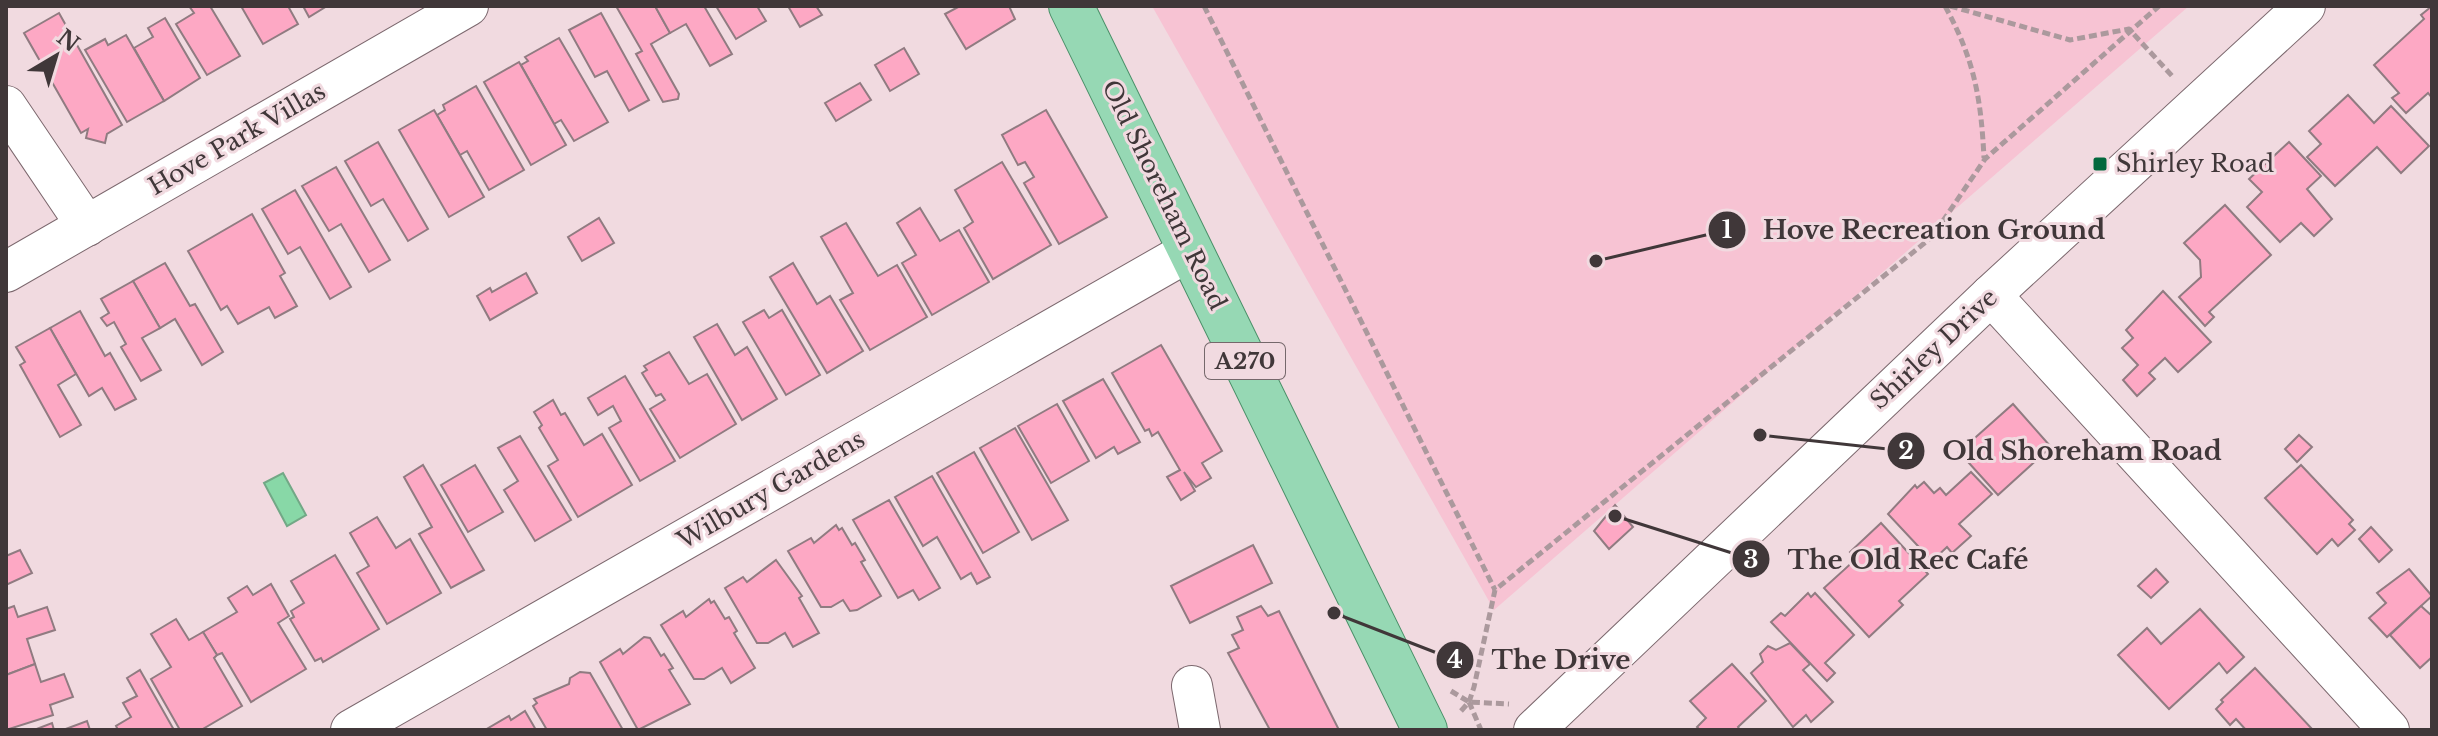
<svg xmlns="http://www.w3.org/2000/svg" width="2438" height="736" font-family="'Libre Baskerville',serif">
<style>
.green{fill:#f7c3d3}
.water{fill:#88d8a7;stroke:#72a886;stroke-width:2}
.building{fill:#fda8c4;stroke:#907b81;stroke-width:2}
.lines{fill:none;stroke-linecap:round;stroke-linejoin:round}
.minor-casing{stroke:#7c686e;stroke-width:42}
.major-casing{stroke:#4a8f68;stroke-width:46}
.path{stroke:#ab999d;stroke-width:5;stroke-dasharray:8 4;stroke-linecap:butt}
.minor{stroke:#fff;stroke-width:40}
.major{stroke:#96d8b4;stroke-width:44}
.poi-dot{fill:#03683d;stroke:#f1dae0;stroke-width:3}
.labels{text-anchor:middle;stroke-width:6;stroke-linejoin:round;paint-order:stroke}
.shield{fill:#f1dae0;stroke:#75686b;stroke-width:2}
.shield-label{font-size:22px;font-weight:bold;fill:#403739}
.street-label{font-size:24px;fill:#403739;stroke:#f1dae0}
.poi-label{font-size:24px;fill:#403739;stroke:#f1dae0;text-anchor:start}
.leader{fill:none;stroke:#403739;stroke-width:3}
.callout-dot{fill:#403739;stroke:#f1dae0;stroke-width:3}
.mark-label{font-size:24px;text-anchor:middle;font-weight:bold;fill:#fff}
.callout-label{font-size:26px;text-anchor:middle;font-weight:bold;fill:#403739;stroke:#f1dae0;stroke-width:6;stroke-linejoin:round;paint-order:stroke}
</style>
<rect width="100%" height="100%" fill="#f1dae0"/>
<path class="green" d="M1152,6H2189L1494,610Z"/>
<path class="water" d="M283,473L306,515L287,526L264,483Z"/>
<g class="building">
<path d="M189,6H210L240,56L207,75L176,24L194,13Z"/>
<path d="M241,6H288L298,24L263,44Z"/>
<path d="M303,6H327L309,17Z"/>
<path d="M616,6H655L670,33L651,44L679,94L678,99L663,102L636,54L642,51Z"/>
<path d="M655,6H704L732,54L710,66L686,24L670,33Z"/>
<path d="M716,6H757L766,21L736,39Z"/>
<path d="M788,6H816L822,15L800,27Z"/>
<path d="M960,6H1009L1015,19L966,49L945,14Z"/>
<path d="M2432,6V98L2428,93L2406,113L2392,98L2399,93L2374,65L2424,19L2421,15Z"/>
<path d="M59,13L122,125L107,134L105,143L86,138L88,129L81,133L24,33Z"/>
<path d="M601,13L649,100L629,111L607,71L595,77L569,30Z"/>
<path d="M165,18L200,78L164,101L134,48L153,37L148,28Z"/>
<path d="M126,35L164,101L127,122L85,50L105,39L108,45Z"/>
<path d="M559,38L608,122L574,141L561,120L554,124L521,65L528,61L525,57Z"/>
<path d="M904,48L919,74L890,91L875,65Z"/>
<path d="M519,62L566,145L531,165L484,82Z"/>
<path d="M860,83L871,100L836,121L825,103Z"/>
<path d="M476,86L524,170L489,190L467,151L460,155L437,115L445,110L443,105Z"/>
<path d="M2348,95L2374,123L2391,106L2429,146L2401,173L2377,147L2335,186L2307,157L2321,144L2309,131Z"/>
<path d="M434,110L484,197L449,217L399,130Z"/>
<path d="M1046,110L1107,217L1059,244L1024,183L1034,177L1025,162L1018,165L1002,135Z"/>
<path d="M378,142L428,229L408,241L383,199L371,206L345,161Z"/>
<path d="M2289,142L2321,176L2307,189L2332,219L2314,236L2301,223L2280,242L2247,207L2262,192L2249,179Z"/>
<path d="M1002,162L1051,245L993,279L964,228L973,222L955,190Z"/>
<path d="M336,167L390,260L369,272L341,224L329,231L302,186Z"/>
<path d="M295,190L351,287L330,299L300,247L288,254L262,209Z"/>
<path d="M2225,205L2271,255L2209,312L2214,317L2205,326L2179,297L2201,277L2200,260L2184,243Z"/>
<path d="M920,208L940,241L959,230L989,282L932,315L902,263L916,255L897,223Z"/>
<path d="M252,214L285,273L280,276L297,306L275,318L269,307L238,324L227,306L221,310L188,251Z"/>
<path d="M599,218L614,243L582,261L568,237Z"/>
<path d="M846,223L878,276L897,265L927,317L870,350L840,300L853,293L821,237Z"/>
<path d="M165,263L190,306L195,304L223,352L202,365L175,319L160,328L133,281Z"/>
<path d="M793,263L817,304L830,296L863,351L827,373L770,277Z"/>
<path d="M526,273L537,293L490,320L477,296L490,288L492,292Z"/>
<path d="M133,281L160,328L142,338L161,370L141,381L121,347L126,344L114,322L107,326L101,318L109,313L101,299Z"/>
<path d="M2163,291L2211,342L2178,372L2165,358L2149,373L2155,379L2137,396L2123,380L2138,365L2122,348L2133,338L2126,330Z"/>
<path d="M764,310L769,318L782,310L820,375L786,395L743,322Z"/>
<path d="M80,311L105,356L110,353L136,399L115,410L102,388L89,396L50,328Z"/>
<path d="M717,324L735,355L747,347L777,399L742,420L694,337Z"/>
<path d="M50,328L76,374L58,385L81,425L60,437L20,365L25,362L16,347Z"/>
<path d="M1161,345L1222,451L1202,463L1211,478L1196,487L1184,472L1195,491L1181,500L1167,477L1180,470L1158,432L1152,436L1149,429L1145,431L1112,373Z"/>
<path d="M669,352L689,384L707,374L736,424L680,458L650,409L665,400L661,394L656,396L642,373L647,370L644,366Z"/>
<path d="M625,376L675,461L640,481L609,428L621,421L613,406L598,415L588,398Z"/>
<path d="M1103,379L1140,442L1118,454L1114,447L1096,458L1063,401Z"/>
<path d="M553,400L561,415L565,413L584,445L602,434L632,485L578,517L548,466L558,460L539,428L542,425L534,412Z"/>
<path d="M1057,404L1089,461L1051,483L1018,426Z"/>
<path d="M2013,404L2051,447L1998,495L1959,452Z"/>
<path d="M1015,428L1068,520L1032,540L980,448Z"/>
<path d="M2299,435L2312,447L2297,462L2285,449Z"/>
<path d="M520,436L571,520L535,541L504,490L518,481L498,448Z"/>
<path d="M974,452L1019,532L983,553L937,473Z"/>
<path d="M423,465L484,570L451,588L419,534L432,527L404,477Z"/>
<path d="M475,465L503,512L468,532L441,485Z"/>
<path d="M2301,465L2353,520L2349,524L2355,530L2338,546L2332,539L2317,554L2265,498Z"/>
<path d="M1971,472L1992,494L1959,524L1971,536L1952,553L1947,547L1932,561L1888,514L1915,485L1917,488L1924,482L1934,493L1940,488L1946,495Z"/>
<path d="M932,476L990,577L977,584L971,573L961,579L937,537L923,546L895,497Z"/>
<path d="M889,500L940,588L919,600L913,590L898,598L853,520Z"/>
<path d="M1615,505L1633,527L1609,549L1594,531Z"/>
<path d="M377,517L396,548L410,539L441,593L387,624L357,573L369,566L350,533Z"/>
<path d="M1881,523L1928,574L1899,601L1903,605L1869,637L1824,588L1856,559L1850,552Z"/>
<path d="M836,525L839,530L842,528L852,545L855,543L865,560L861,562L881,596L857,610L850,611L843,600L831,607H821L788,551L811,538L814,543Z"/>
<path d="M2371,527L2392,550L2379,562L2359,539Z"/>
<path d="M1253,545L1272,583L1190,623L1171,586Z"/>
<path d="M20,550L32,573L6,585V556Z"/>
<path d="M335,555L379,629L323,662L321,658L315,661L290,619L294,617L291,611L304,603L291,581Z"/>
<path d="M776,560L802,596L799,598L819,633L793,647L785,633L768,643H757L725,588L743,577L747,582Z"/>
<path d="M2156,569L2168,582L2151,598L2138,586Z"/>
<path d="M2409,569L2432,596L2387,637L2369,618L2386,603L2377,593Z"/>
<path d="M271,584L289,616L278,623L306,669L251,702L222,653L217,655L203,632L237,612L228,598L247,586L253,595Z"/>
<path d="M1808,593L1811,597L1815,593L1854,635L1825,663L1835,673L1827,681L1771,622L1781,613L1785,616Z"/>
<path d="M709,599L711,603L714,601L725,619L729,617L737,631L734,633L755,668L731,683L722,668L704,679H694L661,625L683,611L686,617Z"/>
<path d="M14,606L18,617L47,607L55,630L27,639L35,664L6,675V609Z"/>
<path d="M1261,606L1268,616L1279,611L1339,730H1270L1228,653L1239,648L1232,635L1243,630L1237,617Z"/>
<path d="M2421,606L2432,616V657L2420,668L2390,635Z"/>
<path d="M2200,609L2244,657L2227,673L2219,663L2169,709L2118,655L2147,628L2161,644Z"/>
<path d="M176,619L189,640L203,632L217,655L214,658L242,706L201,730H180L151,679L171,667L151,634Z"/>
<path d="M644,637L650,638L661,656L664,654L673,668L669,670L690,704L638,730L600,662L620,649L623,654Z"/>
<path d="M1790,643L1810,664L1803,670L1833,702L1811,722L1806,715L1793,727L1751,673L1763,662L1760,654L1768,646L1776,650Z"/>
<path d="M35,664L41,682L64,674L73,697L50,705L53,715L6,730V675Z"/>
<path d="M1732,664L1766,701L1738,727L1740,730H1700L1697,727L1706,718L1690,701Z"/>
<path d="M2255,668L2313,730H2246L2236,719L2230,725L2216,709L2223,702L2221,700Z"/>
<path d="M140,670L174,730H118L116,726L131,717L123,703L137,696L127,678Z"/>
<path d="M580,672L590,673L623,730H547L533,706L537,703L534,699L569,684L570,678Z"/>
<path d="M525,711L536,730H485L509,716L511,720Z"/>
<path d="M87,721L90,730H63Z"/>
<path d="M52,723L54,730H34Z"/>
</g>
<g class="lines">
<g class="minor-casing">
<g id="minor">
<path d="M6,106L87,226"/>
<path d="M6,272L468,6"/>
<path d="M1991,295L2389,730"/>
<path d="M1192,686L1200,730"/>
<path d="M351,730L1191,250"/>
<path d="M1534,730L1991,295L2305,6"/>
</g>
</g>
<g class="major-casing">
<path id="major" d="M1071,6L1425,730"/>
</g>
<g class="path">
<path d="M1204,6L1495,590"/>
<path d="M1945,6C1974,59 1981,97 1984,158"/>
<path d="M1950,6L2070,40L2129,29L2174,78"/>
<path d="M1451,691L1469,702L1509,704"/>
<path d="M1469,702L1481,730"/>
<path d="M1461,711L1469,702L1474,687L1495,590L1932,237L1985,159L2159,6"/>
</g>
<use href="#minor" class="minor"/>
<use href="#major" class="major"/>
</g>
<rect class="poi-dot" x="2092" y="156" width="16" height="16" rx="4"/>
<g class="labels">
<rect class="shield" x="1205" y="343" width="80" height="36" rx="6"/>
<g class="shield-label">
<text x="1245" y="369">A270</text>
</g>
<g class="street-label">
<text transform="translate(237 139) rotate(-30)" y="8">Hove Park Villas</text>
<text transform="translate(1164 195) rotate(64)" y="8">Old Shoreham Road</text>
<text transform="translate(1934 349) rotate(-43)" y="8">Shirley Drive</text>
<text transform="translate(771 490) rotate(-30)" y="8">Wilbury Gardens</text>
</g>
<g class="poi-label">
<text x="2116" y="172">Shirley Road</text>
</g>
</g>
<path class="leader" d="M1596 261L1727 230M1760 435L1906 451M1615 516L1751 559M1334 613L1455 660"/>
<g class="callout-dot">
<circle cx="1596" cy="261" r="8"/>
<circle cx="1760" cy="435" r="8"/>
<circle cx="1615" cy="516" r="8"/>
<circle cx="1334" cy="613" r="8"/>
<circle cx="1727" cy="230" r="20"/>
<circle cx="1906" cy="451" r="20"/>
<circle cx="1751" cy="559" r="20"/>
<circle cx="1455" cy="660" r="20"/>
</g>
<g class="mark-label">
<text x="1727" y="238">1</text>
<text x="1906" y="459">2</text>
<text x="1751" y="568">3</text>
<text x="1455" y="668">4</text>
</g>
<g class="callout-label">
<text x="1934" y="239">Hove Recreation Ground</text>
<text x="2082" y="460">Old Shoreham Road</text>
<text x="1908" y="569">The Old Rec Café</text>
<text x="1561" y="669">The Drive</text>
</g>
<rect width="2438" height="736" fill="none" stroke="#403739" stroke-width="16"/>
<g transform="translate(56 56) rotate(38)" stroke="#f1dae0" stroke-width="6" paint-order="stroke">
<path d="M0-6L14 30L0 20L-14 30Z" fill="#403739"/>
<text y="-12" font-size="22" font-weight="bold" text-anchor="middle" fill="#403739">N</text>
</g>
</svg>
